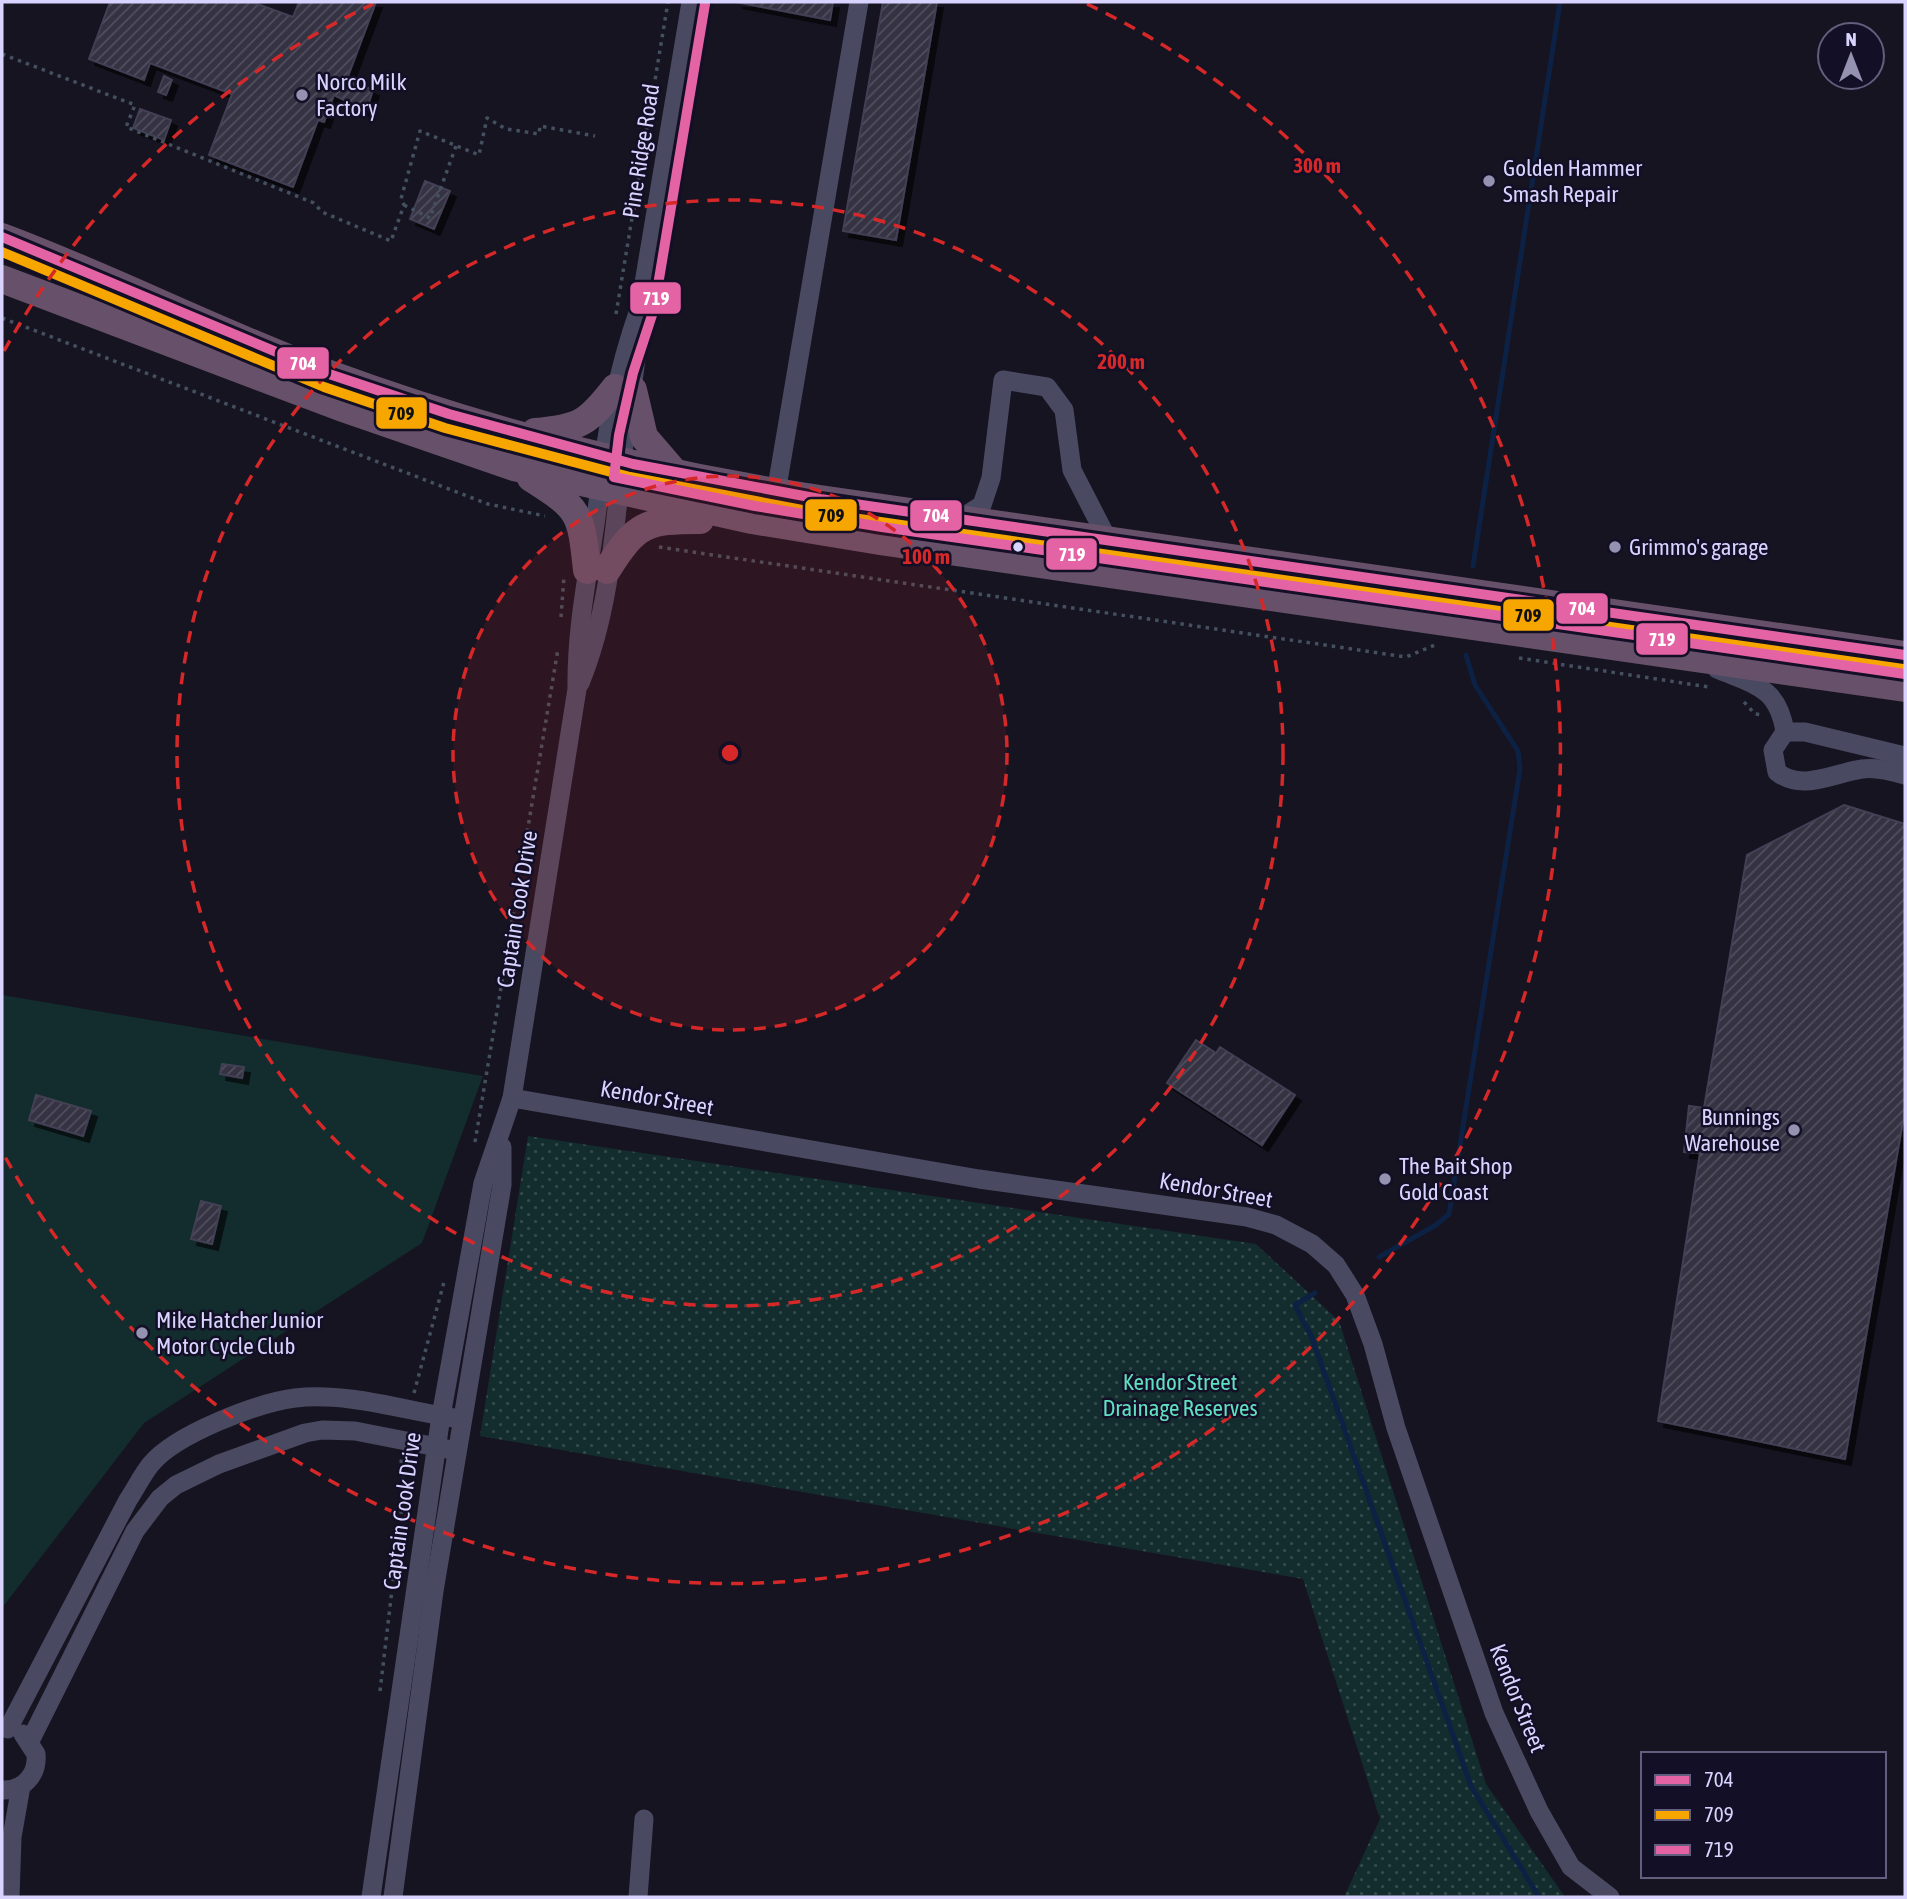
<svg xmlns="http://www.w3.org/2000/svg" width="1907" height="1899" font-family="'Asap Condensed',sans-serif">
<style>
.grass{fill:url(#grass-dots)}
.garden{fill:#132c2d}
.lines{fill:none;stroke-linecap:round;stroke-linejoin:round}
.stream{stroke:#0d2144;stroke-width:5}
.building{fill:url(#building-hatch);stroke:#433f54;stroke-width:2;filter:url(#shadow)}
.path{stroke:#44505f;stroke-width:3.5;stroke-dasharray:3.5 5;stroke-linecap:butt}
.minor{stroke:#4a4962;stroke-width:19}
.highway{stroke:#67516a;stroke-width:28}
.bus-1-casing{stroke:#130f26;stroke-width:16}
.bus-2-casing{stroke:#130f26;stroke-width:16}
.bus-3-casing{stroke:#130f26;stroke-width:16}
.bus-1{stroke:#e463a4;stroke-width:10}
.bus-2{stroke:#f7a600;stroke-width:10}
.bus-3{stroke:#e463a4;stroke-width:10}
.ring{fill:none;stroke:#d62828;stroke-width:3.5;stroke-dasharray:12 9}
.poi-dot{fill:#9591b1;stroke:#130f26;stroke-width:2.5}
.bus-dot{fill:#d9d4ff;stroke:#130f26;stroke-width:2.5}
.labels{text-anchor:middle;stroke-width:5;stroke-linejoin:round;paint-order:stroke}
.poi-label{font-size:23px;fill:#d9d4ff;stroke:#130f26;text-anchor:start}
.street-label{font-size:23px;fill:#d9d4ff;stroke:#130f26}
.park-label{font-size:23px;fill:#5fe0c0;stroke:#130f26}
.centre{fill:#d62828;stroke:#130f26;stroke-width:3.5}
.ring-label{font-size:21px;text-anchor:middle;font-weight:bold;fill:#d62828;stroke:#130f26;stroke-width:5;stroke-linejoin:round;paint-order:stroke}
.line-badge{stroke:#130f26;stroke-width:2.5}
.badge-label{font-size:19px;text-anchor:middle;font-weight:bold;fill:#fff}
.pale-badge-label{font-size:19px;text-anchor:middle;font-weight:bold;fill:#111}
</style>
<defs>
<pattern id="grass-dots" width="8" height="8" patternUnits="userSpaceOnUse" patternTransform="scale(1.75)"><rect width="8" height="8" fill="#132c2d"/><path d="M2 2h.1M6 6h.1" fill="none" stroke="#354a4c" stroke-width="1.8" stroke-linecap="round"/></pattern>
<pattern id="building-hatch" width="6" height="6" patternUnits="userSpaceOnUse" patternTransform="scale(1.75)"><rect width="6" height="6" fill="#343243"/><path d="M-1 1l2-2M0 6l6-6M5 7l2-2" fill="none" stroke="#514f5f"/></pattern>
<filter id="shadow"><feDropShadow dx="6" dy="6" stdDeviation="0" flood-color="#0009"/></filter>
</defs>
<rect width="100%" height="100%" fill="#161421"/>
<path class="grass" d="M528,1136L1256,1244L1339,1321L1486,1784L1565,1897H1344L1380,1819L1303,1579L480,1436Z"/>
<path class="garden" d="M2,995L483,1076L422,1243L144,1423L2,1608Z"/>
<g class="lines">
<g class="stream">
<path d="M1473,566L1560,2"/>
<path d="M1379,1257L1436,1225L1449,1214L1520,769L1518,751L1475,685L1466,655"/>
<path d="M1315,1293L1295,1305L1312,1338L1471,1786L1539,1897"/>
</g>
</g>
<g class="building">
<path d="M110,2H252L293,17L299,2H376L347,79L373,90L366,111L334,95L324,122L318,120L293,187L209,155L232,94L150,63L144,80L89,59Z"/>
<path d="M736,2H833L830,20Z"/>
<path d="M883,2H937L896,240L843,231Z"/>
<path d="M164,76L172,80L166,95L158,92Z"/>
<path d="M140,109L171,120L164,140L133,128Z"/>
<path d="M425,181L450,191L434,229L410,219Z"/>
<path d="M1844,805L1905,824V1109L1845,1459L1658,1421L1700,1153L1684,1152L1689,1106L1704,1108L1747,855Z"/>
<path d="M1196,1040L1216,1053L1220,1047L1295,1095L1262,1145L1167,1083Z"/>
<path d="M222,1064L244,1067L242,1078L220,1074Z"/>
<path d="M36,1095L91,1111L83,1136L29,1120Z"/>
<path d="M201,1201L221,1206L212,1244L191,1239Z"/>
</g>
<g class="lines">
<g class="path">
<path d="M2,54L135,105L126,127L314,203L322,212L391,241L404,205L401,199L420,131L479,155L487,118L506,129L539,134L540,126L595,136"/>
<path d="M404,205L430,218L456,146"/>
<path d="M616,314L668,2"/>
<path d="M2,318L488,504L545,516"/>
<path d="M659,547L1406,657L1435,645"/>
<path d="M561,617L564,576"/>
<path d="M1519,658L1709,687"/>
<path d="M1744,702L1755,714L1762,715"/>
<path d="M475,1142L558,649"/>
<path d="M414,1393L444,1282"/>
<path d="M380,1691L404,1489L401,1459"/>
</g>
<g class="minor">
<path d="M776,493L859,2"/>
<path d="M960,519L982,505L991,478L1003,380L1047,387L1064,410L1072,470L1108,540"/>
<path d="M1717,669C1755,685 1778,687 1785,732L1773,750L1777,772C1802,792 1834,773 1862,769C1876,767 1891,771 1905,775"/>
<path d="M580,683C612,606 615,517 625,435C631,392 639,351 640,307L691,2"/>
<path d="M1785,732H1805L1905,756"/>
<path d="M512,1098L979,1179L1247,1217L1276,1225L1312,1244L1336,1265L1355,1295L1373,1344L1396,1428L1494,1713L1539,1811L1571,1867L1610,1897"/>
<path d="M8,1729L128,1500C136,1488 142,1475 151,1464C176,1434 257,1403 295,1398C347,1392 403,1410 454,1418"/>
<path d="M30,1741L135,1531L160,1498L176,1485L219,1464L305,1433L322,1430L355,1431L447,1449"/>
<path d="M2,1790C23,1791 38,1775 36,1754L23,1734"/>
<path d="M10,1897L12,1837L21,1786"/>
<path d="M371,1897L441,1416L483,1183L512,1098L577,689C576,627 589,570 597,510C606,436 615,378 640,307"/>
<path d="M393,1897L434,1591L502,1185V1147"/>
<path d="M638,1897L644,1819"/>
</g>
<g class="highway">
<path d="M2,237C112,278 218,333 329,374C487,432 653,474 820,499L1905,655"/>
<path d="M2,279L340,407L514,467L752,520L880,541L1905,688"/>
<path d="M633,390L644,437L675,473"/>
<path d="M535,432C580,428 588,423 615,388"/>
<path d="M531,478C580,509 581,512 587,570"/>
<path d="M607,570C636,523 647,520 700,520"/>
</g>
<g class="bus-1-casing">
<path id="bus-1" d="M2,237L329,374L449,414L633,464L820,499L1905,655"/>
</g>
<g class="bus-2-casing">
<path id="bus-2" d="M2,252L324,387L445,428L630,477L818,513L1903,669"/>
</g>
<g class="bus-3-casing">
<path id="bus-3" d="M705,4L654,309L633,373L619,435L614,477L755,506L882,527L1905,674"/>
</g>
<use href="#bus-1" class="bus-1"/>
<use href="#bus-2" class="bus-2"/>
<use href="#bus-3" class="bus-3"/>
</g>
<circle cx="730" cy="753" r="277" fill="#d62828" fill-opacity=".12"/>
<g class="ring">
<circle cx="730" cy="753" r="277"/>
<circle cx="730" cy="753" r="553"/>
<path d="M4 351A830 830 0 0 1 373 4M1087 4A830 830 0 1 1 4 1155"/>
</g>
<g class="poi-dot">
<circle cx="302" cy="95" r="7"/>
<circle cx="1489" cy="181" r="7"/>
<circle cx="1615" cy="547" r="7"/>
<circle cx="1794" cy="1130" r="7"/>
<circle cx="1385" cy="1179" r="7"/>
<circle cx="142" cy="1333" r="7"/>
</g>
<circle class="bus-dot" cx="1018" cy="547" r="6"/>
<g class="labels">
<g class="poi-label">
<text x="316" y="90">Norco Milk<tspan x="316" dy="26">Factory</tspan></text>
<text x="1503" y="176">Golden Hammer<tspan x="1503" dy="26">Smash Repair</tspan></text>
<text x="1629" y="555">Grimmo's garage</text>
<text x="1780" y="1125" text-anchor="end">Bunnings<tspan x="1780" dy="26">Warehouse</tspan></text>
<text x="1399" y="1174">The Bait Shop<tspan x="1399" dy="26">Gold Coast</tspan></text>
<text x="156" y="1328">Mike Hatcher Junior<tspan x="156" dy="26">Motor Cycle Club</tspan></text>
</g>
<g class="street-label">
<text transform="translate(641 151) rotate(-81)" y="8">Pine Ridge Road</text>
<text transform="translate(517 909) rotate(-81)" y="8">Captain Cook Drive</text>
<text transform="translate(657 1098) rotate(10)" y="8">Kendor Street</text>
<text transform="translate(1216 1190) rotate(10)" y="8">Kendor Street</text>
<text transform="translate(402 1511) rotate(-82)" y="8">Captain Cook Drive</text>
<text transform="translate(1518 1698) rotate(68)" y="8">Kendor Street</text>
</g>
<g class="park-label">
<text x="1180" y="1390">Kendor Street<tspan x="1180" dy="26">Drainage Reserves</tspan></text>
</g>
</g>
<circle cx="730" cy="753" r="10" class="centre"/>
<g class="ring-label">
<text x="1317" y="173">300 m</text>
<text x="1121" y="369">200 m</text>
<text x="926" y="564">100 m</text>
</g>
<g class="line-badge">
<rect x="629" y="281" width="53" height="34" rx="7" fill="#e463a4"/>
<rect x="276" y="346" width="54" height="34" rx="7" fill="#e463a4"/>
<rect x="375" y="396" width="53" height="34" rx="7" fill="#f7a600"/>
<rect x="804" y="498" width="54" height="34" rx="7" fill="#f7a600"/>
<rect x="909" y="499" width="54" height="33" rx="7" fill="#e463a4"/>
<rect x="1045" y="537" width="53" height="34" rx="7" fill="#e463a4"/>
<rect x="1555" y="592" width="54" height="33" rx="7" fill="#e463a4"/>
<rect x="1502" y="598" width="53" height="34" rx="7" fill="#f7a600"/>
<rect x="1635" y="622" width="54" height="34" rx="7" fill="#e463a4"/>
</g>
<g class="badge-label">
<text x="656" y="305">719</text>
<text x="303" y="370">704</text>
<text x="936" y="522">704</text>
<text x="1072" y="561">719</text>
<text x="1582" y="615">704</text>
<text x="1662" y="646">719</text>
</g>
<g class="pale-badge-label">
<text x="401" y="420">709</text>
<text x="831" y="522">709</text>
<text x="1528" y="622">709</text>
</g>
<rect width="1907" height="1899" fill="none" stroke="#d9d4ff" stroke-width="7"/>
<rect x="1641" y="1752" width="245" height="126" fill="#130f26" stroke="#625e7d" stroke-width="2"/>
<rect x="1655" y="1775" width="35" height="10" fill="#e463a4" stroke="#625e7d" stroke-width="2"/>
<text x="1704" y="1787" font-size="21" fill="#d9d4ff">704</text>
<rect x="1655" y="1810" width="35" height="10" fill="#f7a600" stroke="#625e7d" stroke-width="2"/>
<text x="1704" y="1822" font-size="21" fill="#d9d4ff">709</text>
<rect x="1655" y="1845" width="35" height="10" fill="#e463a4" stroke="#625e7d" stroke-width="2"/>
<text x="1704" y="1857" font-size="21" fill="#d9d4ff">719</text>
<g transform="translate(1851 56)"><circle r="33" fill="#130f26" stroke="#625e7d" stroke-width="2"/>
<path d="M0-5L12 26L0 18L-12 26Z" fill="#9591b1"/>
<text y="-10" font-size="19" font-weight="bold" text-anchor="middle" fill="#d9d4ff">N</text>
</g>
</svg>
